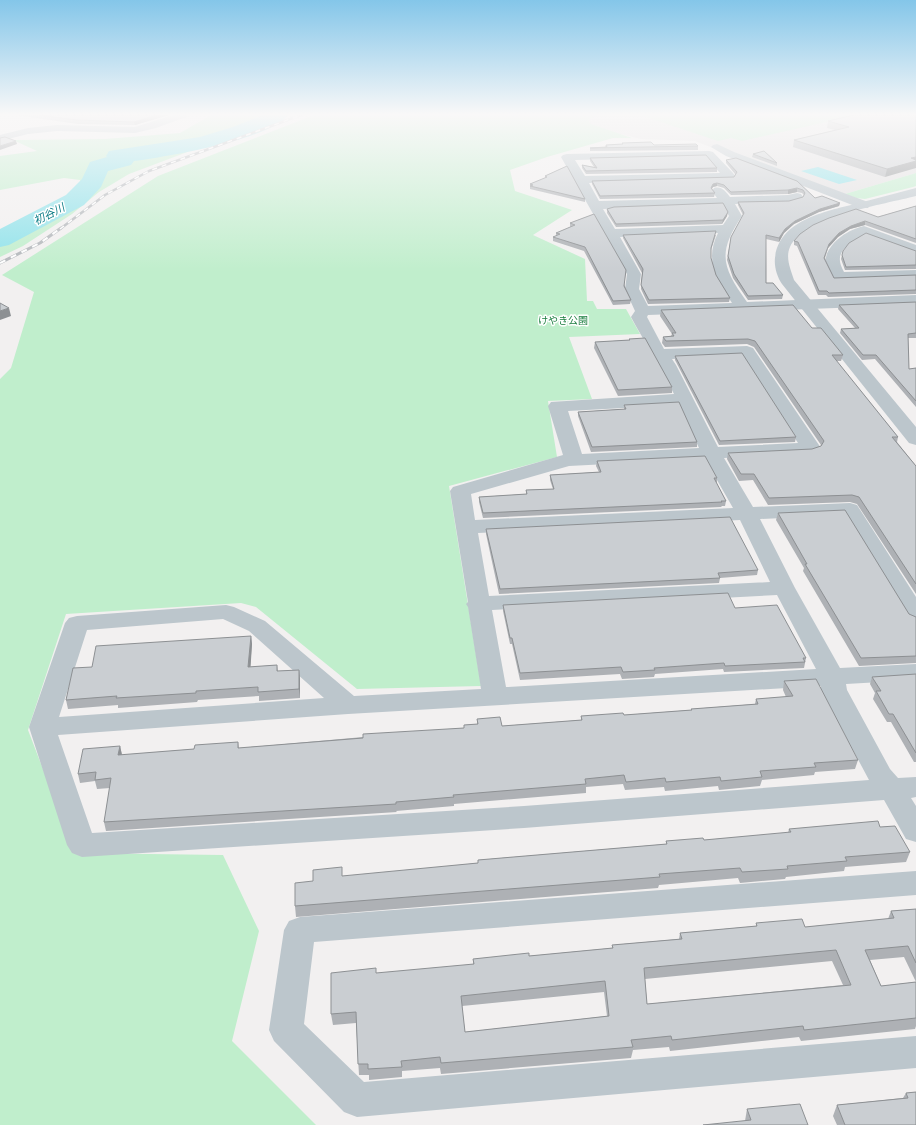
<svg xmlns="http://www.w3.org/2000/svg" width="916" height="1125" font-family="'Public Sans','Noto Sans JP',sans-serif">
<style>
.education{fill:#e3e1e2}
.green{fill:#c0eecc}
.water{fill:#8ee2ea}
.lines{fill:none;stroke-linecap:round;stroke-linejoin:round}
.river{fill:#8ee2ea;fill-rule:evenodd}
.minor{fill:#bcc6cc;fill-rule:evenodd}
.tertiary{fill:#bcc6cc;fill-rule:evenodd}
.rail-far1-casing{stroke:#b2b6ba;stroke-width:2.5}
.rail-casing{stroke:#b2b6ba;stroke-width:3}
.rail-far1{stroke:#fff;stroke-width:1.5;stroke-dasharray:5;stroke-linecap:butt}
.rail{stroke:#fff;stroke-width:2;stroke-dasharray:6;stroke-linecap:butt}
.wall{fill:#aeb1b5;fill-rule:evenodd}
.shaded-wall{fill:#8d9093}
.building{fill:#caced2;stroke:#8d9093;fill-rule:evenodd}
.labels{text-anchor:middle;stroke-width:3;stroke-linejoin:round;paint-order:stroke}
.far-park-label{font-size:10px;fill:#1a7d3f;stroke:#fff}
.far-water-label{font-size:11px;font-style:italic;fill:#117f89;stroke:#fff}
</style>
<rect width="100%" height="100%" fill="#f2f0f0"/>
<path class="education" d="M597,115H916V173L845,194L729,151L713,148L695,141L641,139L616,133L591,124L588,120Z"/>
<g class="green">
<path d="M211,115H289L230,136L129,174L99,192L72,214L23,246L0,257V233C29,221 58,210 81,189L80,180L64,178L0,190V156L37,151L13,140L105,139L180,133Z"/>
<path d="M314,115H597L588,120L591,124L632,138H613L547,157L510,170L515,191L572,210L533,235L585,259L587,301H593L597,309H626L640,334L569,337L592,399L548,401L557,457L449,486L481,686L357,689L256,607L241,603L66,614L28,730L75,853L223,855L259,931L232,1041L316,1125H0V379L11,368L34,292L2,275L158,176Z"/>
<path d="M640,115H857L742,141L731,138L718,141Z"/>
<path d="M916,173V186L913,187L865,199L856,198L845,194Z"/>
</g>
<path class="water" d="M818,167L857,180L839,184L801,171Z"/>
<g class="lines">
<path class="river" d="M263,115H288C271,139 164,157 134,161L131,165L108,171L101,187L84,205L9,245L0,247V229L66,195L82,179L90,162L107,157L106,156L109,151L200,137L233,127Z"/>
<g class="minor">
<path d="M173,115H187L186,117L156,128L135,133L57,131L28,134L0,141V135L28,128L57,125L135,127Z"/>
<path d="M717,144L734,152L868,202L870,205L868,208H860L726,156L711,147L713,145Z"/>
<path d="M709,151L713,152L733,173L735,176L733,179L589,183L599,201L717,198L712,191L714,188C722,186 725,191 730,197L788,195L797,193L801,194L803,197L801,200L788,203L735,204L742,216C717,253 722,267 747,302L916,295V305L648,315L647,317L664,349L747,346L753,348L821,448L818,452L811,454L724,458L753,507L850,503L857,505L916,597V623L908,621L844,515L760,519L795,588L840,668L916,664V680L846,684L847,690L890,769L898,778L916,777V797L911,798L916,806V842L906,839L884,800L524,828L82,857L72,853L67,845L29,727L65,623L69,618L77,616L226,605L234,607L265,621L354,696L481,689L468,607L466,604L468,602L450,491L453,487L563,455L548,406L551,402L674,394C661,368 645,343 631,317L635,311L625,289L627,274L561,157L563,155L567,154ZM706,157L720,173L585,176L575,160ZM723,205L729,216L723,225L615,229L603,209ZM718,233C704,261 717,280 732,303L648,306L639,289L641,274L620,237ZM742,356L798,443L718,447L676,365L672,359ZM679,405L699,448L582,454L568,411ZM705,459L733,508L475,520L471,494L569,466ZM740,520L770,582L489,596L478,533ZM777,595L816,669L506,687L492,610ZM223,619L249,631L324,698L59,717L87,630ZM821,686V690L869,780L524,806L92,833L58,735L348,714Z"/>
<path d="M864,226L916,245V254L865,235C848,244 832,252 844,272L916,270V278L839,281L834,280L825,262C827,243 847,230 864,226Z"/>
<path d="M916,871V895L314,942L304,1024L364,1082L916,1036V1068L357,1117L344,1112L274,1041L269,1030L284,930L289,921L300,917Z"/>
</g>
<path class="tertiary" d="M916,188V196C885,204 804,217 790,247C785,258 791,270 794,280L916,427V445L909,443L782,284C777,277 774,266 775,258C779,219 828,211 859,203C878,198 897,193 916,188Z"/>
<g class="rail-far1-casing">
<path id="rail-far1" d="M60,229L105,195L149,171L301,115"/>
</g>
<g class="rail-casing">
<path id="rail" d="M0,263L40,243L61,228"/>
</g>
<use href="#rail-far1" class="rail-far1"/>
<use href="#rail" class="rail"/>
</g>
<g class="wall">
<path d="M15,115H169L135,125L78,124Z"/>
<path d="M916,115L885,177L793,147L794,140L835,130L827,128L828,121Z"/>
<path d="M622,143L654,145L698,146V150L590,151V148L605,147L606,145L622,144Z"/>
<path d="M753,154L777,163V166L752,157Z"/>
<path d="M590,158L717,168V172L586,174L582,168V165L594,167L590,161Z"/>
<path d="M726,160L797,181L815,198L840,203L839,206L819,212L794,224L784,233L779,242L766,239V283L783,295L782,299L748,300L733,278L727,260L731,237L743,215L738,205V202L789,201L803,197L804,195L802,193L797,192L788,194L731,195L724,188L717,186L713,187L712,189L715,193L714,197L600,199L592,184V181L734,177L735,174L726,163Z"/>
<path d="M567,166L585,199V202L530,189V184L545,178V176Z"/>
<path d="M916,206V243L865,225L850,229L838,237L828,248L825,258L834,278L916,275V294L828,297L826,295H818L797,246L794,245V241Z"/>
<path d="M607,209L727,216L722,224L616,227L607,213Z"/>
<path d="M594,214L631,300L630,304L613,305L584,251L553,241V237L556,236V233L570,227V223Z"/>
<path d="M623,235H716L711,250V258L716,275L730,298L729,302L648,304L641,289L642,273L623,238Z"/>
<path d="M843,251H916V269L845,270L841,259Z"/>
<path d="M916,302V338H908L909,369L916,368V407L875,359L862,360L840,333L841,329L855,328L838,309L839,305Z"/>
<path d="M661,310L812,328L843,355L841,361H836L898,437L897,442L916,466V594L857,504L850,502L768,505L753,480L739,481L727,459L728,453L812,449L821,446V445L754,347L747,344L665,347L662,343L663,337L671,336L672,334L660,316Z"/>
<path d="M629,339L672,387V393L618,396L594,348L595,342L629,340Z"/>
<path d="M675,356L796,437L795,442L719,445L675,360Z"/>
<path d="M624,405L697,442V447L591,452L578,416V412L624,409Z"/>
<path d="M597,461L717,478V482L716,483L726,501L725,506H722L721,507L483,518L479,502V497L526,494V490L553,489L550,480V475L599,472L596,466Z"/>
<path d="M778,513L909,614L916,617V663L859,666L803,571L804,568L776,520Z"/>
<path d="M486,529L758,570L757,575L720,578L719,583L499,594L486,534Z"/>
<path d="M503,605L735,608L806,658L804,668L724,672L723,669L655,674L654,677L622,679L620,674L520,680L512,644H510L503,611Z"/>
<path d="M251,636L252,644L250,667L277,665L278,671L299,670L300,679V698L259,701V696L198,700L197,702L118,708V705L68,709L66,700L92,667Z"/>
<path d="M916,674V762H914L891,722H887L873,699L875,693L870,684L872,677Z"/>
<path d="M784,681L858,760L855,769L815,772L814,775L762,780L760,786L719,790L718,786L665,791L664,787L625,790L623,784L586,787V793L454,804V806L396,811L397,812L106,831L104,822L110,788L97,789L95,781L80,783L78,774L120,746L122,755L194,749L238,742L239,748L464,728V725L477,724V719L502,726L581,720V716L624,715L691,710V709L755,704L756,699L786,697L783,690Z"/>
<path d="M880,827L910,852L906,862L845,867L844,871L786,877L785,879L740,883L738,878L659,885L658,888L296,917L295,906L313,881L478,863V860L666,844V841L704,840L788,833L789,829Z"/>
<path d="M916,909V982L904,957L870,960L881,986L916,982V1026L915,1029L801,1041L799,1037L670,1051L669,1047L633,1050L631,1058L441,1074L440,1068L402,1071V1077L369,1080V1075H359L356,1023L333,1025L331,1014L473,964V959L529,956L612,948V945L679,939L680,933L756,926V923L805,927L888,919L891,911ZM832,961L843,985L647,1004L645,979ZM604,992L607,1016L465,1032L462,1006Z"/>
<path d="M916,1092V1125H837L833,1116L837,1105L903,1098L906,1093Z"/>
<path d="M747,1109L808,1125L745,1121Z"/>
</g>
<g class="shaded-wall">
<path d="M157,115H169L135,125L134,122Z"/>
<path d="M16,141L17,144L0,150V146Z"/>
<path d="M916,157V168L885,177L887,169L911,158Z"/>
<path d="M717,183V186L713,187L710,191L711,188L713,184Z"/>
<path d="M797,188V192L788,194V190Z"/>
<path d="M840,203L839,206L819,212L794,224L784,233L779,242V238L785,229L795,221L820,209Z"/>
<path d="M728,212L727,216L722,224L723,220Z"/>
<path d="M865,221V225L850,229L838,237L828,248L824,262L829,244L839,233L851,226Z"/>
<path d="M9,308L11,316L0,320V311Z"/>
<path d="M251,636L252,644L250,676L248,667Z"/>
<path d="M299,670L300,679V698L299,689Z"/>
<path d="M120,746L122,755H118Z"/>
</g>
<g class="building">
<path d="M39,115H157L134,122L77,120Z"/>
<path d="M854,115H916V157L911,158L916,160V161L887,169L794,140L849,127L828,121Z"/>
<path d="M5,137L16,141L0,146V138Z"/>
<path d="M651,142L654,145L696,144L698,146L590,148L607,147L606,145L623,144L622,143Z"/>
<path d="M764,151L777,163L753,154Z"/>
<path d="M706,155L717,168L586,171L582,165L597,168L590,158Z"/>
<path d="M736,158L797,181L815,198L822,196L840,203L820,209L795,221L785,229L779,238L766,235V283H773L783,295L748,296L734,274L728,256L731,237L744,213L738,202L789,201L803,197L805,193L803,190L797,188L788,190L731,192L724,185L717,183L713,184L711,188L715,193L600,196L592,181L734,177L737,172L726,160Z"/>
<path d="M567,166L585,199L530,186L533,185L530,184L547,177L545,176Z"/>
<path d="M723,203L728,212L723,220L616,224L607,209L614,207Z"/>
<path d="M916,206V239L865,221L851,226L839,233L829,244L824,258L834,278L916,275V290L829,293L827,291H819L798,242L794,241L800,234L813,225L829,218L856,209L878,217Z"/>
<path d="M594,214L626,270L624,286L631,300L613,301L585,247L553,237L560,234L556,233L575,225L570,223Z"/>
<path d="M716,231L711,248V258L716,275L730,298L649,300L641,285L643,269L623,235Z"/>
<path d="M866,233L916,251V265L846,267L842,255L843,251L849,243Z"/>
<path d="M916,302V333L908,334L909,369L916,368V401L876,355H863L841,329L859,328L839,305Z"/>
<path d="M0,303L9,308L0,311Z"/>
<path d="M793,305L812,328H821L843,355H832L898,437H892L916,466V584L859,497L852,495L769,498L754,474H741L728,453L812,449L821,446L824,441L755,341L748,339L666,341L663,337L674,336L672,333H676L661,310Z"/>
<path d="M645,338L672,387L618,390L595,342L630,340L629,339Z"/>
<path d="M742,353L796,437L720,441L675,356Z"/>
<path d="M679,402L697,442L592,447L578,412L626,409L624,405Z"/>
<path d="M705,456L717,478H714L726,501H721L722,502L483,513L479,497L527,494L526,490L554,489L550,475L601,472L597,461Z"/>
<path d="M845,510L909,614L916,617V656L861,658L805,564H807L778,513Z"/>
<path d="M730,517L758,570L718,573L720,578L500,589L486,529Z"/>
<path d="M728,593L735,608L777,605L806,658H803L805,662L725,666L724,663L654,668L655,670L623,672L621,667L520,673L512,638H510L503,605Z"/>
<path d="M251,636L248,667L277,665V671L299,670V689L258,692V687L196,691V693L116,698L117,696L66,700L73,668L92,667L96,646Z"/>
<path d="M916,674V753L893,714H889L876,691H881L872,677Z"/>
<path d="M816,679L858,760L814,763L816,767L760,771L762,777L721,781L720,777L666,782L665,778L626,782L624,775L585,779L586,784L453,795L454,797L396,802V804L104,822L111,778L95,780L96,772L78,774L83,749L120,746L118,755L194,749L195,745L238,742V748L363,738V734L464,728V725L478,724L477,719L500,717L502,726L582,720L581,716L623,713L624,715L692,710L691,709L758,704L756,699L793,696L784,681Z"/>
<path d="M878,821L880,827L895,826L910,852L845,857L847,861L787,866L788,869L742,872L740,868L659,874L660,877L295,906V883L313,881V870L342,867V876L478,863V860L667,844L666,841L703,838L704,840L791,832L789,829Z"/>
<path d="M916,909V963L908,946L865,950L881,986L916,982V1018L804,1030L803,1026L672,1040L671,1036L631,1040L633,1047L441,1063L440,1057L401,1061L402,1067L368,1069V1064H358L356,1012L331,1014V973L376,968V973L474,964L473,959L529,953V956L613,948L612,945L682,939L680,933L757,926L756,923L802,919L805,927L894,918L891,911ZM836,950L851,985L647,1004L644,968ZM605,981L609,1016L465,1032L461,996Z"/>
<path d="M916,1092V1125H845L837,1105L908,1098L906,1093Z"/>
<path d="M800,1104L808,1125H703L751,1120L747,1109Z"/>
</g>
<linearGradient id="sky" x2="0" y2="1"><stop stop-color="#84c6e9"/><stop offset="0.42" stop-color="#f9f8f8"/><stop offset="1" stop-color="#f9f8f8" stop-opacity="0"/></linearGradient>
<rect width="916" height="272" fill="url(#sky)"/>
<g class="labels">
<g class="far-park-label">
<text x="563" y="324">けやき公園</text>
</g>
<g class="far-water-label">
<text transform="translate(49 214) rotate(-27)" y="4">初谷川</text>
</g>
</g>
</svg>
